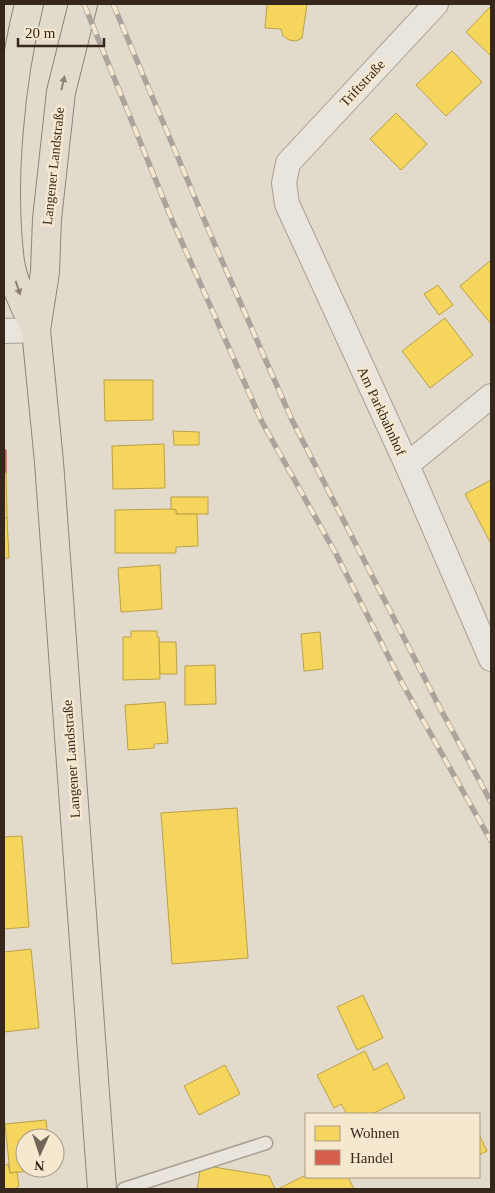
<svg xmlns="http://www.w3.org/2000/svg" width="495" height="1193" font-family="Georgia,serif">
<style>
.homes{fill:#f6d55c;stroke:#bca149}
.shops{fill:#d6604d;stroke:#a64f3e}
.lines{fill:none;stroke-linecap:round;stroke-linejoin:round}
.service-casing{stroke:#a79f94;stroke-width:15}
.minor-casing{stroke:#a79f94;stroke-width:26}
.primary-casing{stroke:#8d857a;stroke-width:30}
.service{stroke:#eae5dc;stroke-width:12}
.minor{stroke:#eae5dc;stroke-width:24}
.primary{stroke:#e2dbcd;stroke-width:28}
.rail-casing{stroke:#aaa49c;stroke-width:5.5}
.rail{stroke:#f5e8cf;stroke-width:4;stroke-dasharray:11;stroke-linecap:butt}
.oneway{fill:#8c8174}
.labels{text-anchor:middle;stroke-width:5;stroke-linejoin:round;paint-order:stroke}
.street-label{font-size:14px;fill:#36271c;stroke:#f5e8cf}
</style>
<rect width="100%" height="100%" fill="#e2daca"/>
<g class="homes">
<path d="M267,4H307L302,38L296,41L289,40L283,36L281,29L265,28Z"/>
<path d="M491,6V56L466,32Z"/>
<path d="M452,51L482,82L446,116L416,85Z"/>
<path d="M396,113L427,144L401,170L370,139Z"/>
<path d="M491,260V324L460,286Z"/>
<path d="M438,285L453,305L439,315L424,294Z"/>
<path d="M445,318L473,355L430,388L402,351Z"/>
<path d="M104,380H153V420L105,421Z"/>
<path d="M173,431L199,432V445H174Z"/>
<path d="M164,444L165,488L113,489L112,446Z"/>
<path d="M4,472H6L7,518H4Z"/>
<path d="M491,480V544L465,494Z"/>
<path d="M171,497H208V514H176V510L171,509Z"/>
<path d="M171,509L176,510V514H197L198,546L176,547V553H115V510Z"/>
<path d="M4,518H7L9,558H4Z"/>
<path d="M160,565L162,609L121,612L118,568Z"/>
<path d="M131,631H157V637H159L160,679L123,680V637H131Z"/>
<path d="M320,632L323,669L304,671L301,634Z"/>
<path d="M159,642H176L177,674H160Z"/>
<path d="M215,665L216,704L185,705V666Z"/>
<path d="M165,702L168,743L154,744V748L128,750L125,705Z"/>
<path d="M237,808L248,958L172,964L161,813Z"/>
<path d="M22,836L29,927L4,929V837Z"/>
<path d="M31,949L39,1028L4,1032V952Z"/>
<path d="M363,995L383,1038L357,1050L337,1007Z"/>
<path d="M365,1051L374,1070L387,1063L405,1098L372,1114H347L341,1104L334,1108L317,1075Z"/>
<path d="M225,1065L240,1094L199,1115L184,1086Z"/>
<path d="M46,1120L48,1138H25V1168L51,1169L10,1173L5,1124Z"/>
<path d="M479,1134L487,1151L479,1155Z"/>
<path d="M8,1164L10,1173L17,1172L19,1186L15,1189H4V1166Z"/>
<path d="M201,1165L269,1176L275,1189H197Z"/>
<path d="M306,1175L348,1177L354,1189H278Z"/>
</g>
<rect class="shops" x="4" y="450" width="2" height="22"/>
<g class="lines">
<g class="service-casing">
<path id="service" d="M124,1189L266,1143"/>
</g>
<g class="minor-casing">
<g id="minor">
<path d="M436,4L288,163L284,183L287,204L407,465L491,659"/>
<path d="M4,331L36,330"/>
<path d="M407,465L491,396"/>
</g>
</g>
<g class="primary-casing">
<g id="primary">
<path d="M29,4C10,81 0,183 10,262C14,286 26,308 36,330"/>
<path d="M83,4L61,92L47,219L45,272L36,330L49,462L102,1189"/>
</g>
</g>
<use href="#service" class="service"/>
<use href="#minor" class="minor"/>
<use href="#primary" class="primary"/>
<g class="rail-casing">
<g id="rail">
<path d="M84,4L172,220L262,422L336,554L402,683L491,841"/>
<path d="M113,4L212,238L292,420L440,708L491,802"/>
</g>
</g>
<use href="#rail" class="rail"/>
</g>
<defs><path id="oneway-solid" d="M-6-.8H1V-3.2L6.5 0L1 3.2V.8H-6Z" transform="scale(1.25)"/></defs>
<g class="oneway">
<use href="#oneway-solid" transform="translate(63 83) rotate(-77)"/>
<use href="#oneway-solid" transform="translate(18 288) rotate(72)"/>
</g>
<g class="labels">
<g class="street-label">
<text transform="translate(362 83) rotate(-47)" y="5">Triftstraße</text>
<text transform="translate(53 166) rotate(-84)" y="5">Langener Landstraße</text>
<text transform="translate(382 411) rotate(65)" y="5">Am Parkbahnhof</text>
<text transform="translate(71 759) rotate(-94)" y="5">Langener Landstraße</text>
</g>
</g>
<rect width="495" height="1193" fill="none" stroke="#36271c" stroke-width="10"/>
<rect x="305" y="1113" width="175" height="65" fill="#f5e8cf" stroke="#a99b87"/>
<rect x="315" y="1126" width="25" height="15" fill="#f6d55c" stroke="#a99b87"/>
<text x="350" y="1138" font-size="15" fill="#36271c">Wohnen</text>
<rect x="315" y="1150" width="25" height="15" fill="#d6604d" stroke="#a99b87"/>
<text x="350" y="1163" font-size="15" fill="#36271c">Handel</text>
<g transform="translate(40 1153) rotate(183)"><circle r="24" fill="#f5e8cf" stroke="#a99b87"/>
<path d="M0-4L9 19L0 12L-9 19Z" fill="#726659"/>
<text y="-8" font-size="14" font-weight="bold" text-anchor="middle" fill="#36271c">N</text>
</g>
<path d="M18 38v8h86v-8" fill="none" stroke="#36271c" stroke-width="2.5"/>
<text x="25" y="38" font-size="15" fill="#36271c" stroke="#f5e8cf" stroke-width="4" paint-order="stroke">20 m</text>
</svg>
